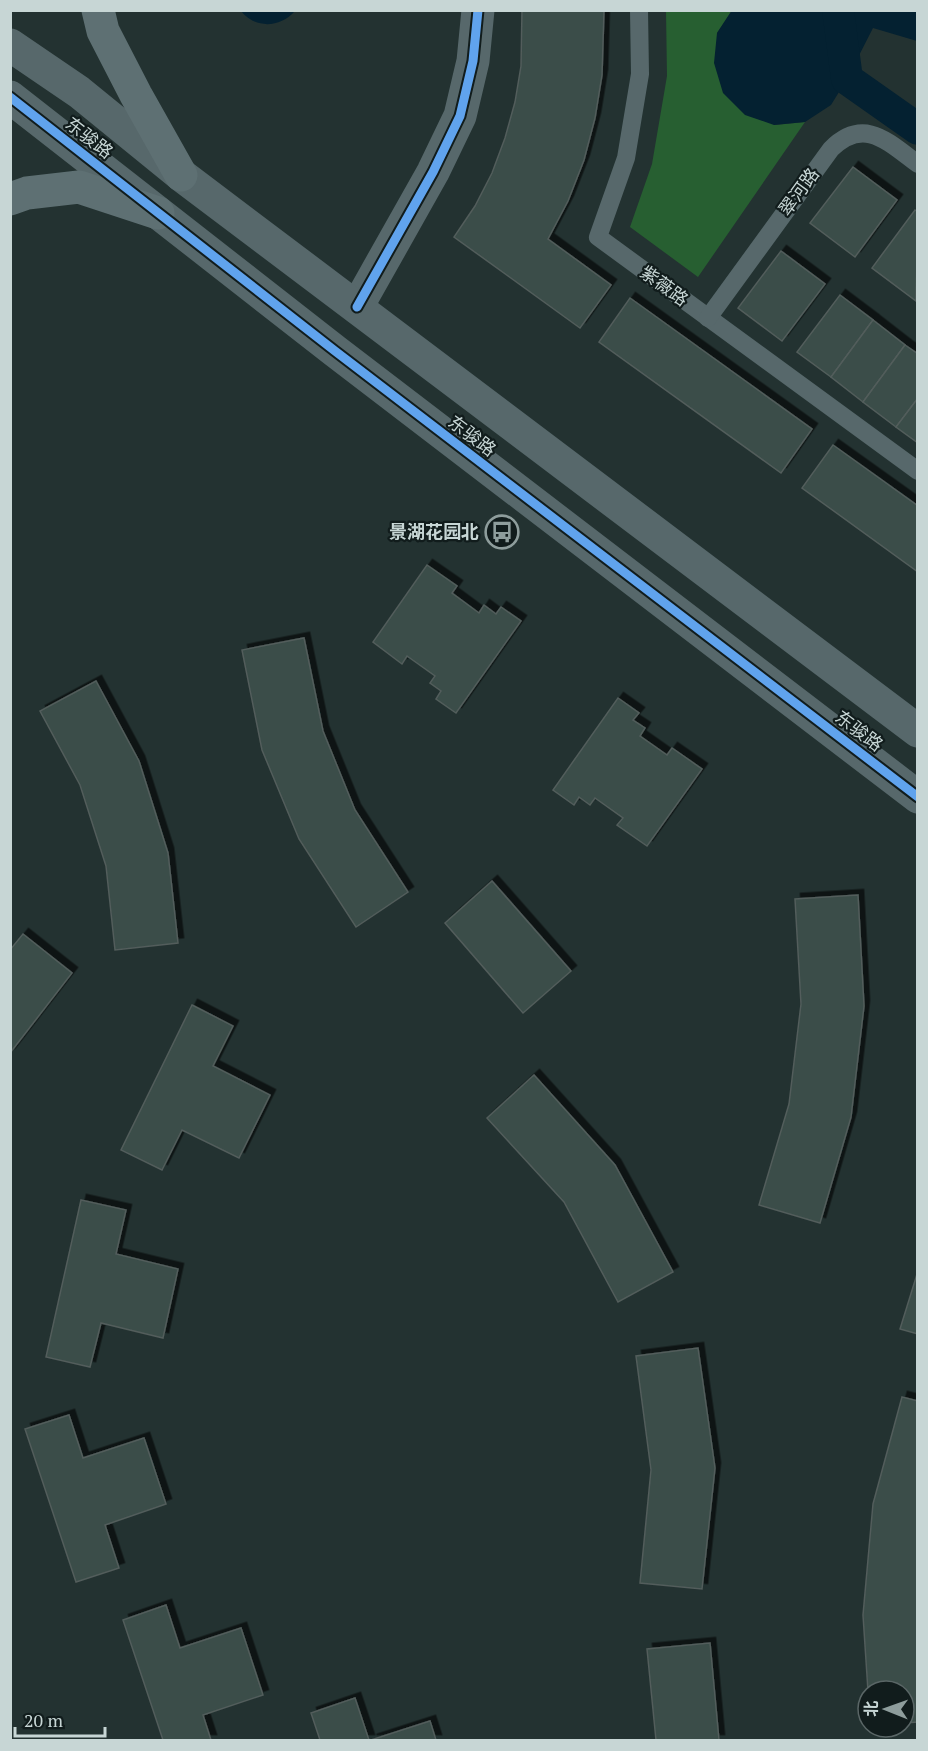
<svg xmlns="http://www.w3.org/2000/svg" width="928" height="1751" font-family="'PT Serif','Noto Sans SC',serif">
<style>
.green{fill:#275f31}
.water{fill:#042131}
.lines{fill:none;stroke-linecap:round;stroke-linejoin:round}
.canal{stroke:#042131;stroke-width:32}
.building{fill:#3a4d49;stroke:#525d5b;stroke-width:1.5;filter:url(#shadow)}
.service{stroke:#57686b;stroke-width:18}
.minor{stroke:#57686b;stroke-width:33}
.tertiary{stroke:#57686b;stroke-width:33}
.trunk{stroke:#5e7073;stroke-width:33}
.cycleway-casing{stroke:#111c1c;stroke-width:13}
.cycleway{stroke:#60a3ed;stroke-width:9}
.labels{text-anchor:middle;stroke-width:4.5;stroke-linejoin:round;paint-order:stroke}
.street-label{font-size:18px;fill:#c7d6d5;stroke:#111c1c}
.poi-label{font-size:18px;font-weight:bold;fill:#c7d6d5;stroke:#111c1c;text-anchor:end}
</style>
<defs>
<filter id="shadow"><feDropShadow dx="5.5" dy="-5.5" stdDeviation="0" flood-color="#0009"/></filter>
</defs>
<rect width="100%" height="100%" fill="#233231"/>
<path class="green" d="M666,11H732L717,33L774,125L805,122L698,277L630,227L652,164L667,76Z"/>
<g class="water">
<path d="M732,10L917,11V41L873,28L847,79L831,105L805,122L774,125L745,115L723,93L714,63L717,33Z"/>
<path d="M241,11H295C280,28 255,29 241,11Z"/>
</g>
<g class="lines">
<path class="canal" d="M838,10L847,79L918,129"/>
</g>
<g class="building">
<path d="M522,10H604L602,75L595,118L584,160L568,201L548,239L611,285L580,328L454,237L475,206L492,173L505,138L515,102L521,66Z"/>
<path d="M853,167L897,200L855,257L810,223Z"/>
<path d="M915,210L918,212L916,301L872,268Z"/>
<path d="M781,251L825,284L782,341L738,308Z"/>
<path d="M840,295L873,320L831,377L797,352Z"/>
<path d="M630,298L812,429L781,473L599,342Z"/>
<path d="M873,320L905,345L863,402L831,377Z"/>
<path d="M905,345L918,354V398L896,427L863,402Z"/>
<path d="M918,398V443L896,427Z"/>
<path d="M833,445L918,506V572L802,488Z"/>
<path d="M427,565L457,586L452,593L479,613L484,605L496,614L501,607L521,621L456,713L436,699L441,691L430,683L435,676L407,656L402,664L373,642Z"/>
<path d="M304,638L323,731L355,810L408,892L356,927L299,839L262,750L242,650Z"/>
<path d="M96,681L139,761L168,853L178,943L115,950L106,866L80,785L40,711Z"/>
<path d="M618,698L639,713L633,720L645,728L640,736L667,755L672,748L702,769L647,846L617,825L623,818L595,798L590,805L579,797L574,805L553,790Z"/>
<path d="M492,881L571,971L523,1013L445,923Z"/>
<path d="M858,895L864,1006L851,1117L820,1223L759,1205L789,1104L801,1004L795,899Z"/>
<path d="M23,934L72,973L10,1053V950Z"/>
<path d="M192,1005L233,1026L213,1066L270,1095L239,1158L182,1130L162,1170L121,1150Z"/>
<path d="M534,1075L615,1165L673,1272L618,1302L564,1202L487,1118Z"/>
<path d="M81,1200L126,1210L116,1254L178,1269L163,1338L101,1323L90,1367L46,1357Z"/>
<path d="M918,1271V1334L900,1329Z"/>
<path d="M698,1348L715,1468L702,1589L640,1583L651,1470L636,1356Z"/>
<path d="M902,1397L918,1401V1722L904,1723V1691H868L863,1615L873,1504Z"/>
<path d="M69,1415L83,1458L144,1438L166,1504L105,1525L119,1568L76,1582L25,1429Z"/>
<path d="M166,1605L180,1648L241,1628L263,1695L203,1715L211,1740H163L123,1620Z"/>
<path d="M710,1643L719,1740H656L647,1649Z"/>
<path d="M355,1698L369,1740H320L311,1713Z"/>
<path d="M430,1721L436,1740H371Z"/>
</g>
<g class="lines">
<g class="service">
<path d="M639,10L640,74L626,158L598,237L918,471"/>
<path d="M708,318L831,149C864,116 888,142 918,164"/>
</g>
<path class="minor" d="M357,307L433,172L460,116L473,61L478,10"/>
<g class="tertiary">
<path d="M10,45L79,92L181,175L918,731"/>
<path d="M10,97L335,351L918,797"/>
</g>
<g class="trunk">
<path d="M98,10L103,31L136,95L181,175"/>
<path d="M10,199L27,193L79,187L158,213"/>
</g>
<g class="cycleway-casing">
<g id="cycleway">
<path d="M10,97L335,351L918,797"/>
<path d="M357,307L433,172L460,116L473,61L478,10"/>
</g>
</g>
<use href="#cycleway" class="cycleway"/>
</g>
<defs>
<g id="bus-ring" transform="scale(1.725)"><circle r="9.5" fill="#111c1c" stroke="#8e9d9c" stroke-width="1.5"/><path d="M-5-6H5V4H4V6H2V4H-2V6H-4V4H-5ZM-3.5-4V0h7V-4ZM-3.5 1.2v1.5H-2V1.2ZM2 1.2v1.5H3.5V1.2Z" fill="#8e9d9c"/></g>
</defs>
<g fill-rule="evenodd">
<use href="#bus-ring" x="502" y="532"/>
</g>
<g class="labels">
<g class="street-label">
<text transform="translate(89 138) rotate(38)" y="6">东骏路</text>
<text transform="translate(799 192) rotate(-54)" y="6">翠河路</text>
<text transform="translate(664 286) rotate(36)" y="6">紫薇路</text>
<text transform="translate(472 436) rotate(37)" y="6">东骏路</text>
<text transform="translate(859 731) rotate(37)" y="6">东骏路</text>
</g>
<g class="poi-label">
<text x="479" y="538">景湖花园北</text>
</g>
</g>
<rect width="928" height="1751" fill="none" stroke="#c7d6d5" stroke-width="24"/>
<g transform="translate(886 1709) rotate(271)"><circle r="28" fill="#111c1c" stroke="#5a6666" stroke-width="1.5"/>
<path d="M0-4.5L10 22L0 15L-10 22Z" fill="#8e9d9c"/>
<text y="-9" font-size="16" font-weight="bold" text-anchor="middle" fill="#c7d6d5">北</text>
</g>
<path d="M15 1727v9h90v-9" fill="none" stroke="#c7d6d5" stroke-width="3"/>
<text x="24" y="1727" font-size="18" fill="#c7d6d5" stroke="#111c1c" stroke-width="4.5" paint-order="stroke">20 m</text>
</svg>
